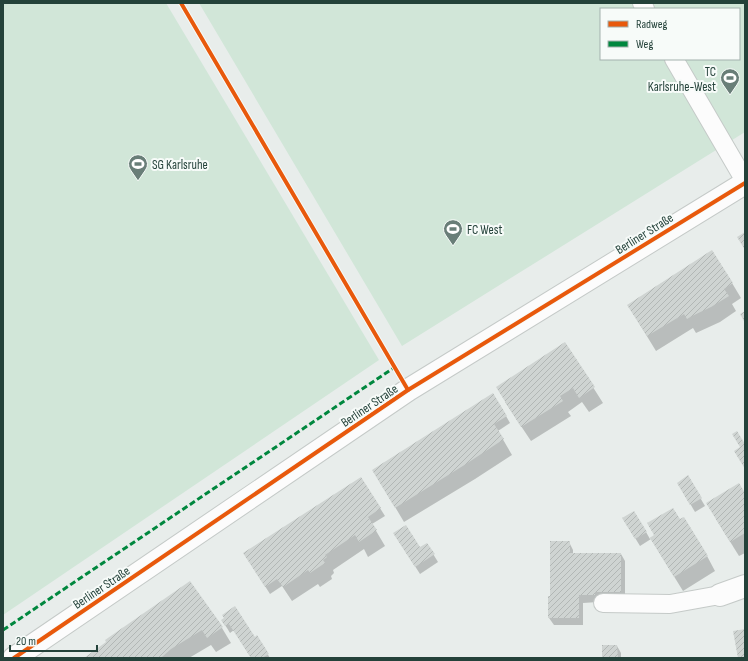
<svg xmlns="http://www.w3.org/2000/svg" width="748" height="661" font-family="'Sofia Sans Condensed',sans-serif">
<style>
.pitch{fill:#d1e6d8;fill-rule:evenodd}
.shadow{fill:#0003}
.building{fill:url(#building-hatch)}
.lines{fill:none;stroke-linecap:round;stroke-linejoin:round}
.lane-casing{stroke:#c5cac8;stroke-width:20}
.street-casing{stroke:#c5cac8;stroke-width:24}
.lane{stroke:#fcfcfc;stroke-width:18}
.street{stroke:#fcfcfc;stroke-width:22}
.quiet{stroke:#00873e;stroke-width:3;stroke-dasharray:6 3;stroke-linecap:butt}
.cycleway-casing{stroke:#f7fbf9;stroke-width:6}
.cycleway{stroke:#e8590c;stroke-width:4}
.labels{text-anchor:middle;stroke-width:4;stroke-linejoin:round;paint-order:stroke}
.poi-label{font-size:13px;fill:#24423a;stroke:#f7fbf9;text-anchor:start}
.street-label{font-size:13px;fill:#24423a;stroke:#f7fbf9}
</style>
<defs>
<pattern id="building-hatch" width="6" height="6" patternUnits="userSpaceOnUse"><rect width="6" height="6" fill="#cfd4d2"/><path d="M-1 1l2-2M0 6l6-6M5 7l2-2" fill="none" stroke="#b2b7b5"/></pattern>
</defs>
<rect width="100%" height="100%" fill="#e8edeb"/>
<g class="pitch">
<path d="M3,3H166L379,360L3,615Z"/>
<path d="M199,3H745V132L402,346ZM601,9H739V59H601Z"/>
</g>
<g class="shadow">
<path d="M732,283L741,298L732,304L736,311L720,322L696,333L693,328L656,351L637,320Z"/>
<path d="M565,343L603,403L589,412L582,402L568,412L571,416L531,441L505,402Z"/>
<path d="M506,416L510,423L498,431L512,455L475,479L404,522L382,485Z"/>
<path d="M688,477L705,506L695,512L678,483Z"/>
<path d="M361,478L385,516L372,524L385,546L368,557L364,549L333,570L334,573L331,576L332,579L320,587L318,584L292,601L282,586L270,594L249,561Z"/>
<path d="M745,495V553L739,556L716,519Z"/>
<path d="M623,518L646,532L650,539L655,536L707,556L715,571L683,591L651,539L640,546Z"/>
<path d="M399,541L420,548L427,544L438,562L420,574Z"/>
<path d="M569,542L573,550V554H621L625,561V599L598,602L583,603V625H554L549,618L551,596Z"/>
<path d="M190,583L222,628L231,643L216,652L211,645L189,658H86Z"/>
<path d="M226,619L254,638L257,637L270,658H251L234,630L230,633L227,628L222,621Z"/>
<path d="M617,646L621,653V658H603Z"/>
</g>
<g class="building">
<path d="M745,232V250L737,237Z"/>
<path d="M712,250L733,283L724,289L729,296L711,307L692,316L687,319L684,314L647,336L627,305Z"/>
<path d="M745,311V323L740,314Z"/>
<path d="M565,342L595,387L579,398L573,388L560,396L563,401L521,427L496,387Z"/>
<path d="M493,393L507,416L494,424L504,439L466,464L395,508L372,470Z"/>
<path d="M737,431L745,444V469L734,451L740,447L732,434Z"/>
<path d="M688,475L702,498L690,505L677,483Z"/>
<path d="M361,477L381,508L368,517L377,530L359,542L355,535L325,555L327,557L323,560L325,563L310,573L308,570L283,587L277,579L265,587L243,553Z"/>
<path d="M739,483L745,493V533L730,542L706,503Z"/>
<path d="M673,508L680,519L684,517L708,556L674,577L650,538L654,535L647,523Z"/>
<path d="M634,511L647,532L635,539L622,518Z"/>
<path d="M406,525L420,547L427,543L435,554L415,567L393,533Z"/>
<path d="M550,541H570V553H621V592H595V595H579V618H548V596H550Z"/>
<path d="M190,581L223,627L207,638L202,630L171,649L162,657L164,658H84L106,642L105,640Z"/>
<path d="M235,606L255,637L257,635L269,654L262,658H251L229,624L225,626L221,620L224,618L222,615Z"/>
<path d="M745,629V658H738L733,631Z"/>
<path d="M602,645H617L618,658H602Z"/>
</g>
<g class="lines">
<g class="lane-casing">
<g id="lane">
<path d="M642,3L645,9"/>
<path d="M674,59L745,181"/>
<path d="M603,603L670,604L720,595"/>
</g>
</g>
<g class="street-casing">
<g id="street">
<path d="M720,595L745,586"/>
<path d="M14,658L408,390L745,183"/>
</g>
</g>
<use href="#lane" class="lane"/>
<use href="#street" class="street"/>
<path class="quiet" d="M3,630L395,367"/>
<g class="cycleway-casing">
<g id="cycleway">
<path d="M181,3L408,390"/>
<path d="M14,658L408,390L745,183"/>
</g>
</g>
<use href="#cycleway" class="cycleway"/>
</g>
<defs>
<g id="stadium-pin" transform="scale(1)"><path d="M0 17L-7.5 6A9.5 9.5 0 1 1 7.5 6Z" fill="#697e78" stroke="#f7fbf9"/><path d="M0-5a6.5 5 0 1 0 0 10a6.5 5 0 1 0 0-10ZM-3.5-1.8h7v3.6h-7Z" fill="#fff"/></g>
</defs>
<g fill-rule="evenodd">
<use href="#stadium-pin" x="730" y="78"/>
<use href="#stadium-pin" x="138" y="164"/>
<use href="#stadium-pin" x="453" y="229"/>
</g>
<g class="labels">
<g class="poi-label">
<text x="716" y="76" text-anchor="end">TC<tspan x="716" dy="15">Karlsruhe-West</tspan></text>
<text x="152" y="169">SG Karlsruhe</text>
<text x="467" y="234">FC West</text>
</g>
<g class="street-label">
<text transform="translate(644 233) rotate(-32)" y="5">Berliner Straße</text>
<text transform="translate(369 405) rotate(-34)" y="5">Berliner Straße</text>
<text transform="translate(101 587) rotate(-34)" y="5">Berliner Straße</text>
</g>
</g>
<rect width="748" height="661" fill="none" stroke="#24423a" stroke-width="8"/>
<rect x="600" y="8" width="140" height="52" fill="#f7fbf9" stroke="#a3b1ad"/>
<rect x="608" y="21" width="20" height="6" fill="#e8590c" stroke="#a3b1ad"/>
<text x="636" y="28" font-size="12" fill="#24423a">Radweg</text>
<rect x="608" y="41" width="20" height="6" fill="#00873e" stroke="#a3b1ad"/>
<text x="636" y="48" font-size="12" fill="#24423a">Weg</text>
<path d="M10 645v6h87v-6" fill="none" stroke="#24423a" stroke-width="2"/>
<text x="16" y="645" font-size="12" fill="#24423a" stroke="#f7fbf9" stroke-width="3" paint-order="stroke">20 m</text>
</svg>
